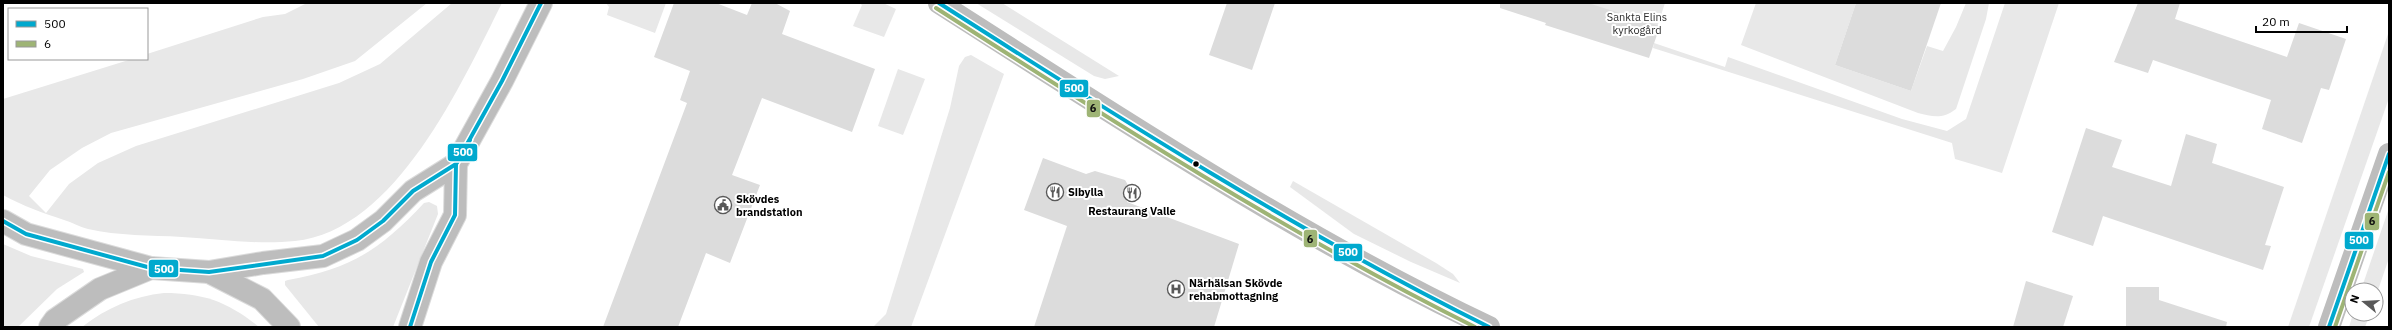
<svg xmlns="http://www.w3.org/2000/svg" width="2392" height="330" font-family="'IBM Plex Sans',sans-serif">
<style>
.green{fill:#e8e8e8}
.building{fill:#dcdcdc}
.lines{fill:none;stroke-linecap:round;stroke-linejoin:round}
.major-casing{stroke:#dbdbdb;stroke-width:24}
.minor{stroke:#bdbdbd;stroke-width:22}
.major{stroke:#bdbdbd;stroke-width:22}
.bus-1-casing{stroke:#fff;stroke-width:7}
.bus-2-casing{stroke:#fff;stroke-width:7}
.bus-1{stroke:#00a9ce;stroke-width:4}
.bus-2{stroke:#9eb475;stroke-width:4}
.bus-dot{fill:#000;stroke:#fff;stroke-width:1.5}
.labels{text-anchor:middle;stroke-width:4;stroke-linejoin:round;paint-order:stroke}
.park-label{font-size:11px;fill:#2d2d2d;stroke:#fff}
.poi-label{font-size:11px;font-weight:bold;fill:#000;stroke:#fff;text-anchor:start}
.line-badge{stroke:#fff;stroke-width:1.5}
.badge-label{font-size:11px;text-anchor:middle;font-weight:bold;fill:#fff}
.pale-badge-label{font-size:11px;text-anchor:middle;font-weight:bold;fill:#111}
</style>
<rect width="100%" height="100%" fill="#fff"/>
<g class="green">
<path d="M307,3H427L355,61L303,79L111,133L82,148L50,170L29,196L46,213L69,184L98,163L136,146L339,83L380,64L452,3H502C462,82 396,231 295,241C258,245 219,239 182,237C151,235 118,236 88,229C79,227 72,222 64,220C43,213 23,206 3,195V99L132,59H147V54L263,17L285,14Z"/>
<path d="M606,3H666L655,33L607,15L609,7Z"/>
<path d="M859,3H883L896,9L884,37L853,26L862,5Z"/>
<path d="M976,3H1002L1119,76L1105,79L1094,76Z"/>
<path d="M1511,3H1665L1650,49Z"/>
<path d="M1756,3H1856L1835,65L1911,91L1927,46L1943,51L1956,27L1966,3H1989L1986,19L1956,109C1943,119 1933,117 1918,113L1741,45Z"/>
<path d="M2005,3H2059L2002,173L1955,159L1952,143L1653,48L1654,43L1725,67L1728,57L1902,119L1947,131L1966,119Z"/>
<path d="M2389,31V98L2309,327H2288Z"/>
<path d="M971,55L1004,74L911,327H873L886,314L950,108L959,66L965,57Z"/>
<path d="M898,69L925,79L903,135L878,126Z"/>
<path d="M1293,181L1436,263L1453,274L1460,283L1411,262L1354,234L1290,187Z"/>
<path d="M429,202L437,206L438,214L393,327H319L285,285V281L288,280C351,269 381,249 424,203Z"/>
<path d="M2389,208V258L2376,296V290H2361Z"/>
<path d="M3,244L31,256L83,269L84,272L57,289L18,327H3Z"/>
<path d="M164,293C204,293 228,302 259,327H82C106,308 134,296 164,293Z"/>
<path d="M2353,314H2370L2365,327H2349Z"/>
</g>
<g class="building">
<path d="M674,3H716L747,15L752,3H775L790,11L782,34L875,69L852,132L762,98L732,175L760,185L730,263L706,253L678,327H603L687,103L680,100L690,71L654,57Z"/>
<path d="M1227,3H1275L1252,70L1209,55Z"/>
<path d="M1500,3H1588L1660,26L1649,58L1545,25L1546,23L1500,8Z"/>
<path d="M1856,3H1941L1911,91L1835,65Z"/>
<path d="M2138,3H2180L2175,19L2287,57L2299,23L2346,39L2329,90L2321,88L2302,143L2262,129L2271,100L2153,60L2148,73L2114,62Z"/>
<path d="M2086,128L2122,140L2112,167L2171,186L2186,134L2217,144L2212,163L2284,187L2265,245L2271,246L2263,270L2103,216L2093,246L2052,232Z"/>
<path d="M1043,158L1086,174L1095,171L1125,180L1131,190L1127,202L1239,244L1214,327H1034L1067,226L1024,210Z"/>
<path d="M2026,281L2073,296L2063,327H2013Z"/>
<path d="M2126,287H2159V300L2227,322L2226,327H2126Z"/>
</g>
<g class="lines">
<g class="major-casing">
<g id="major">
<path d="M3,221L26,234L151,268"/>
<path d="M209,272L263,263L323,256L357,240L383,221L413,191L456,164"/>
<path d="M50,327L55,320L100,289L151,268L209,272L262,299L289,327"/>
<path d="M410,327L431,262L455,215L456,164L502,81L541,3"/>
</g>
</g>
<g class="minor">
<path d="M939,3C1118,117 1297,236 1489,327"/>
<path d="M2329,327L2389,154"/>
</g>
<use href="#major" class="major"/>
<g class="bus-1-casing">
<g id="bus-1">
<path d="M939,3C1119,118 1298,232 1489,327"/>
<path d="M3,221L26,234L151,268L209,272L323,256L357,240L383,221L413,191L456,164L502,81L541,3"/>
<path d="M410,327L431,262L455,215L456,164L470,140"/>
<path d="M2329,327L2389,154"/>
</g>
</g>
<g class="bus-2-casing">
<g id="bus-2">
<path d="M936,8C1112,121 1288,234 1475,327"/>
<path d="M2335,327L2389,172"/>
</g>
</g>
<use href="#bus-1" class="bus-1"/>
<use href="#bus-2" class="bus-2"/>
</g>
<defs>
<g id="restaurant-ring" transform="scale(0.9)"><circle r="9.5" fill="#fff" stroke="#595959" stroke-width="1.5"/><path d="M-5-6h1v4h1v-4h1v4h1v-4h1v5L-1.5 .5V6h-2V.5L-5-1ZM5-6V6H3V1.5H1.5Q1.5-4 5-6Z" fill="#595959"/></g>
<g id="civic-ring" transform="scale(0.9)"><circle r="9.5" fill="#fff" stroke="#595959" stroke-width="1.5"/><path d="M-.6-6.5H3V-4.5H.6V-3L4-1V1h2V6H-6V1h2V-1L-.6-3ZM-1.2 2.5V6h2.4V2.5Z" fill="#595959"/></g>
<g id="hospital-ring" transform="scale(0.9)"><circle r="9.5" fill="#fff" stroke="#595959" stroke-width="1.5"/><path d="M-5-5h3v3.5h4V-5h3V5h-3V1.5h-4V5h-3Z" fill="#595959"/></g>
</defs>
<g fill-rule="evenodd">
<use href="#restaurant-ring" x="1055" y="192"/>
<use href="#restaurant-ring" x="1132" y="193"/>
<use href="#civic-ring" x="723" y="205"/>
<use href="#hospital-ring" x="1176" y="289"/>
</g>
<circle class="bus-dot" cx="1196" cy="164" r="3.5"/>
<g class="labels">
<g class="park-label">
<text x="1637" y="21">Sankta Elins<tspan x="1637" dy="13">kyrkogård</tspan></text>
</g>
<g class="poi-label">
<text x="1068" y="196">Sibylla</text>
<text x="736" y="203">Skövdes<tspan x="736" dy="13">brandstation</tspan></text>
<text x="1132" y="215" text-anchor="middle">Restaurang Valle</text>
<text x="1189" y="287">Närhälsan Skövde<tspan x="1189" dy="13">rehabmottagning</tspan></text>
</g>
</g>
<g class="line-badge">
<rect x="1059" y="79" width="30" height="19" rx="4" fill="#00a9ce"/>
<rect x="1086" y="99" width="15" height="19" rx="4" fill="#9eb475"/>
<rect x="447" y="143" width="31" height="19" rx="4" fill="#00a9ce"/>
<rect x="2364" y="212" width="16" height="19" rx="4" fill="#9eb475"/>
<rect x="1303" y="229" width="15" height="19" rx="4" fill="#9eb475"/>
<rect x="2344" y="231" width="30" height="19" rx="4" fill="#00a9ce"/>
<rect x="1333" y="243" width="30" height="19" rx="4" fill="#00a9ce"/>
<rect x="148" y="259" width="31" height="19" rx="4" fill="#00a9ce"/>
</g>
<g class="badge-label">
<text x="1074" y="92">500</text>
<text x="463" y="156">500</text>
<text x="2359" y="244">500</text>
<text x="1348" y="256">500</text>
<text x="164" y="273">500</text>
</g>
<g class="pale-badge-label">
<text x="1093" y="112">6</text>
<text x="2372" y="225">6</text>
<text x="1310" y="243">6</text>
</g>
<rect width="2392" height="330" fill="none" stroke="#000000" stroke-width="8"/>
<rect x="8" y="8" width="140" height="52" fill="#ffffff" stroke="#999999"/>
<rect x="16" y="21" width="20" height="6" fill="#00a9ce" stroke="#999999"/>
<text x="44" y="28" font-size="12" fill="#000000">500</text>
<rect x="16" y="41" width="20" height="6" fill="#9eb475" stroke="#999999"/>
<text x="44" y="48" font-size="12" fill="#000000">6</text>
<g transform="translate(2364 302) rotate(288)"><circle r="19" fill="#ffffff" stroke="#999999"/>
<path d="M0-3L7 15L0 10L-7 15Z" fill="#595959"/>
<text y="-6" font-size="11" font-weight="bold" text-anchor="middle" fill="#000000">N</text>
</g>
<path d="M2256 26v6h91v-6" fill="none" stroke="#000000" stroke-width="2"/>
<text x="2262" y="26" font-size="12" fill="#000000" stroke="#ffffff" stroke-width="3" paint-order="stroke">20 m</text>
</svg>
